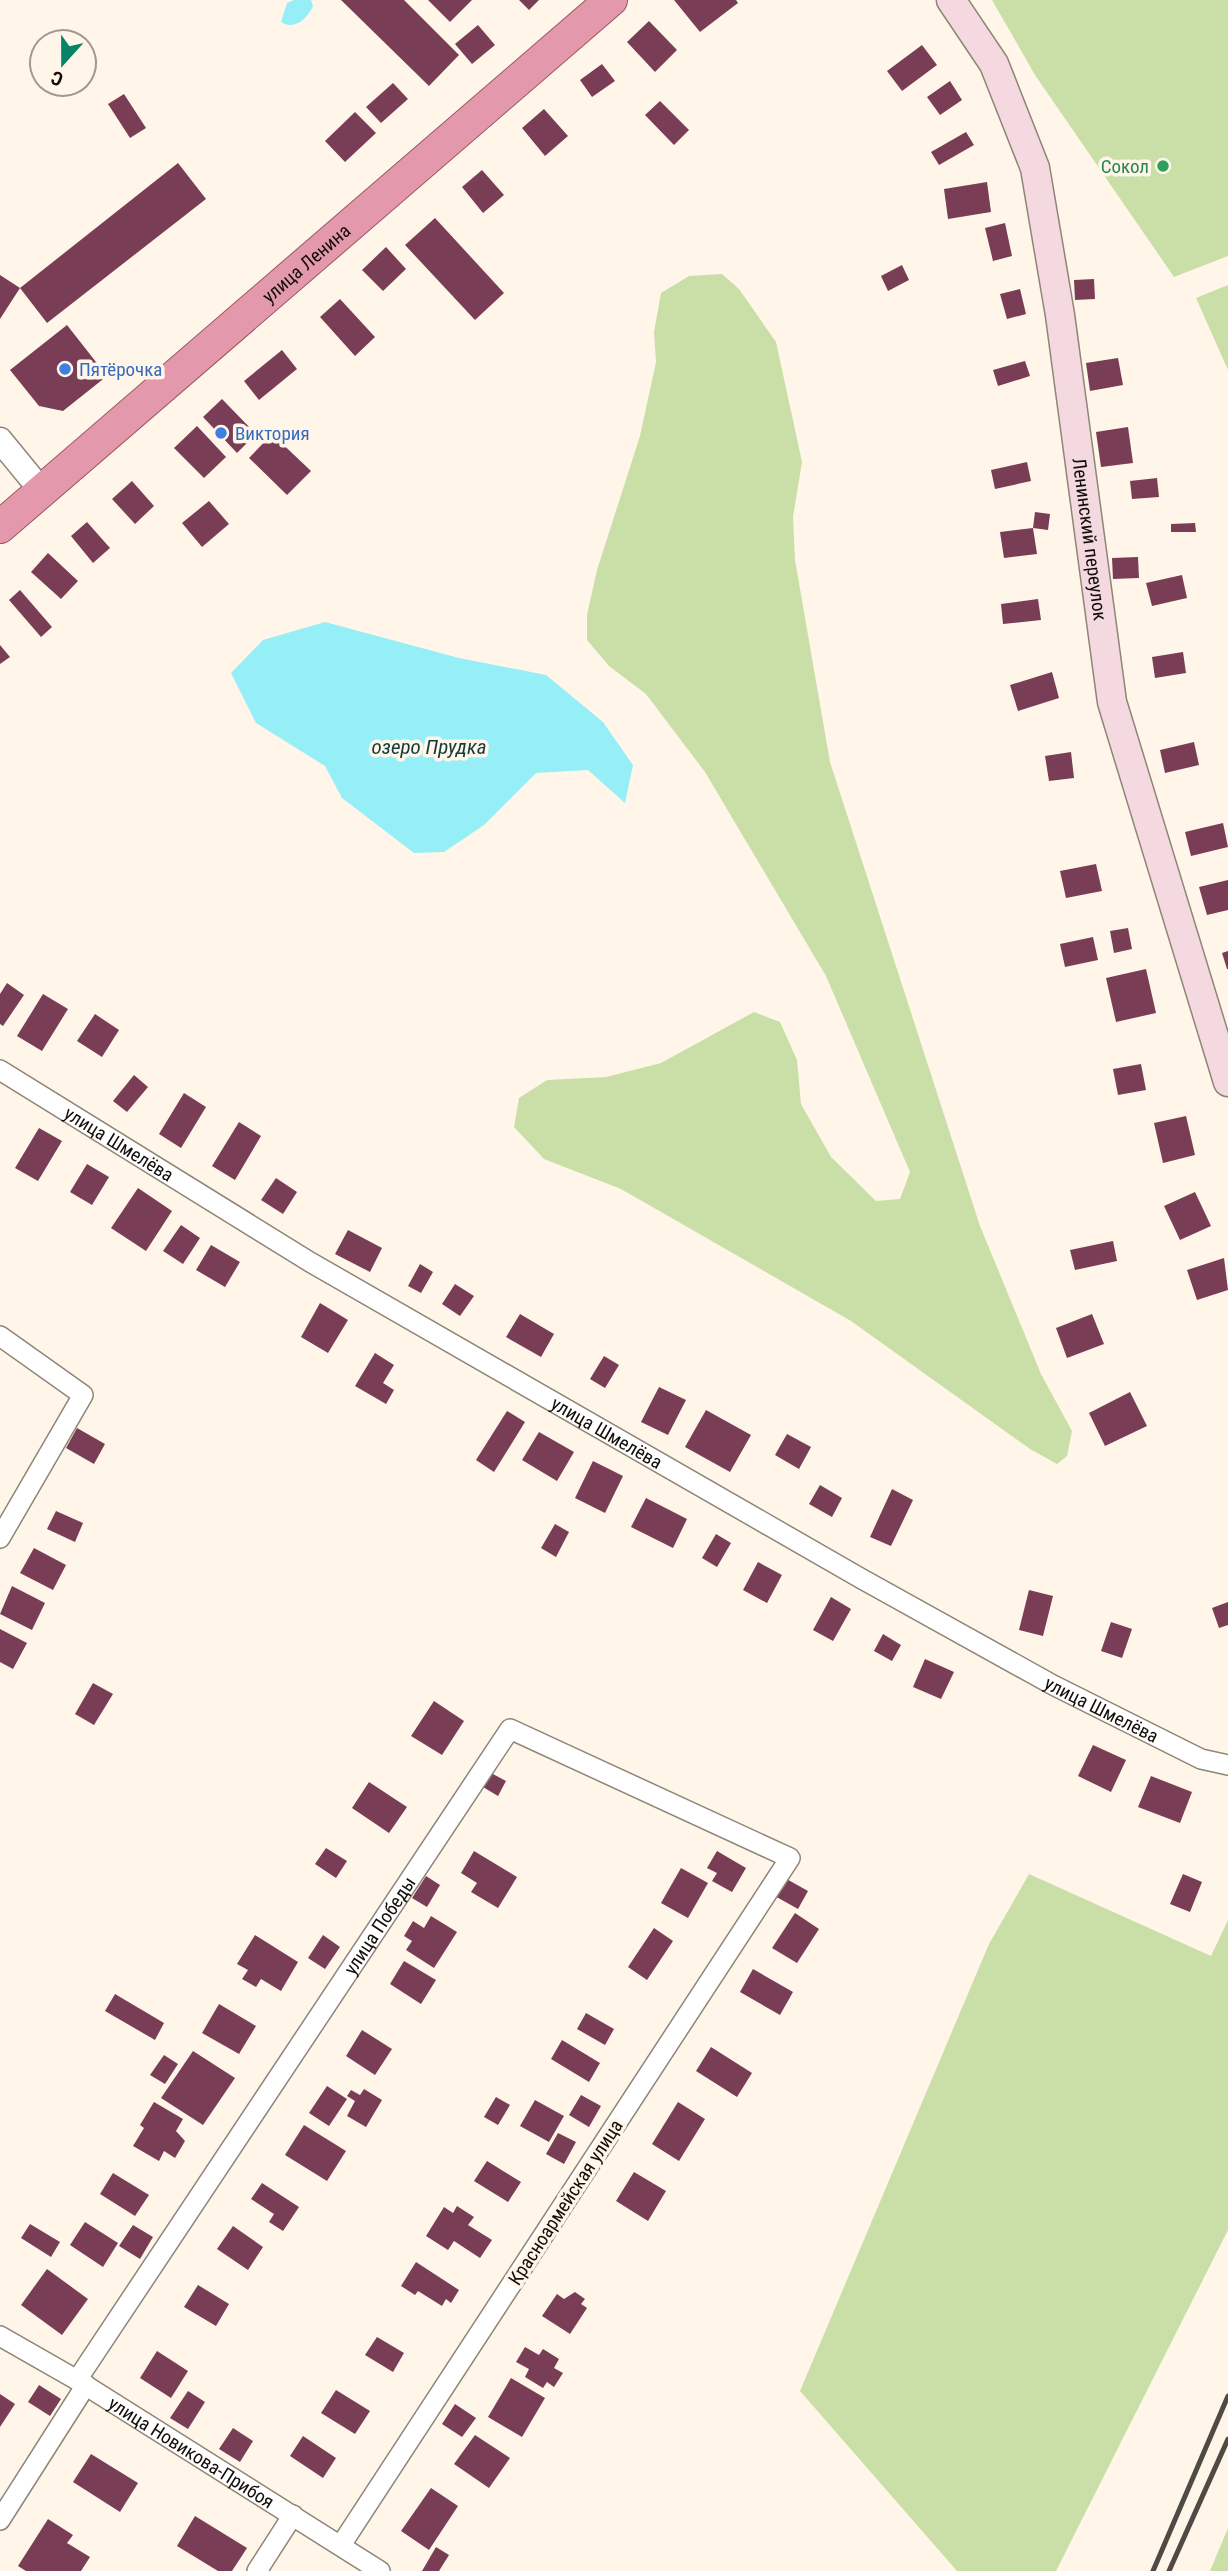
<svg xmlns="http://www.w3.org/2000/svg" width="1228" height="2571" font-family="'Roboto Condensed',sans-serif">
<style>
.green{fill:#c9dfa7}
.water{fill:#96eef7}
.building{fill:#793e55}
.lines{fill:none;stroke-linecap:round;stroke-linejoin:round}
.minor-casing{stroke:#8f8577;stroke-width:22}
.tertiary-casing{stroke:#8f8577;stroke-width:27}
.secondary-casing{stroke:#8f8577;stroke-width:31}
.trunk-casing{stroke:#975765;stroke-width:34}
.minor{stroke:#fff;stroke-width:19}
.tertiary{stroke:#fff;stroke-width:24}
.secondary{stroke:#f5d9e0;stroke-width:28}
.trunk{stroke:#e498ac;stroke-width:32}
.rail{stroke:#4f4a43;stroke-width:5}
.leisure-dot{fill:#2e9e5b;stroke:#fff6e9;stroke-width:2.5}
.shop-dot{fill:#3f7fe0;stroke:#fff6e9;stroke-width:2.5}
.labels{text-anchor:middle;stroke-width:7;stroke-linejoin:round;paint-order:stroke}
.leisure-label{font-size:19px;fill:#27864d;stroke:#fff6e9;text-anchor:end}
.street-label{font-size:19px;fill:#120e09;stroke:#fff6e9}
.shop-label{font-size:19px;fill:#366cbe;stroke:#fff6e9;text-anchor:start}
.water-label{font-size:21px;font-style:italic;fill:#103b3e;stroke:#fff6e9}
</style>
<rect width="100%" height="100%" fill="#fff6e9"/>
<g class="green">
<path d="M992,0H1228V256L1174,277L1035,75Z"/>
<path d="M722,274L739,289L776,342L802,462L793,517L795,560L830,762L980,1226L1041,1374L1072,1431L1067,1456L1057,1464L1030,1449L851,1321L621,1189L544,1159L514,1127L519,1098L547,1080L606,1077L661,1063L754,1012L780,1022L797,1060L801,1104L831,1157L876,1201L900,1199L910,1172L826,976L705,772L646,694L609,666L587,640V615L597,570L640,436L656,362L654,332L661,293L689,276Z"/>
<path d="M1228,285V370L1196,298Z"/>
<path d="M1029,1874L1211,1956L1228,1920V2230L1056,2571H957L800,2391L989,1944Z"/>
<path d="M1228,2528V2571H1210Z"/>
</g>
<g class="water">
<path d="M294,0H311L313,6C308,18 294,31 281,22L287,3Z"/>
<path d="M325,622L459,658L546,675L603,722L633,765L625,803L588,770L536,773L484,825L444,852L414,853L342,798L325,766L256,723L231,673L263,640Z"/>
</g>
<g class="building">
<path d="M341,0H404L459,55L429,86Z"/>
<path d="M428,0H472L450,22Z"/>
<path d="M519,0H539L529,10Z"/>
<path d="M674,0H736L738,3L700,32Z"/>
<path d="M649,21L677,50L655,72L627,42Z"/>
<path d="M478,25L495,45L472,64L455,44Z"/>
<path d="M922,45L937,65L902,91L887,71Z"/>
<path d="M602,64L615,81L592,97L580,80Z"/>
<path d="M950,81L962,100L940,115L927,97Z"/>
<path d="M393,83L408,99L381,123L366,107Z"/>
<path d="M124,94L146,128L130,138L108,104Z"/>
<path d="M660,101L689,130L674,145L645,115Z"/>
<path d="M544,109L568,136L545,156L522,128Z"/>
<path d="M355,112L376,133L345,162L325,141Z"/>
<path d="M966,132L974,145L939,165L931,152Z"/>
<path d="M178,163L206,199L47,323L20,288Z"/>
<path d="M482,170L504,195L483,213L462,187Z"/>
<path d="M987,182L991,212L948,219L944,189Z"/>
<path d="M435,218L504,293L475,320L405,245Z"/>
<path d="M1005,223L1012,256L993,261L985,228Z"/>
<path d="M386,247L406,269L383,291L362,270Z"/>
<path d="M902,265L909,280L888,291L881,276Z"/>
<path d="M0,275L20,288L0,319Z"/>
<path d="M1094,279L1095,299L1075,300L1074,280Z"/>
<path d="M1020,289L1026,314L1007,319L1000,294Z"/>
<path d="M340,299L375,337L355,356L320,317Z"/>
<path d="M67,325L107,376L63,411L39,406L10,370Z"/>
<path d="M282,350L297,369L259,400L244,381Z"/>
<path d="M1118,358L1123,385L1090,391L1086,363Z"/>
<path d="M1025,361L1030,376L998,386L993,370Z"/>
<path d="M222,399L256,434L237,453L203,417Z"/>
<path d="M197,426L226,457L204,478L174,448Z"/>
<path d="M1128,427L1133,463L1101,467L1096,432Z"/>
<path d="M272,434L311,471L287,495L249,458Z"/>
<path d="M1027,462L1031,481L995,489L991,470Z"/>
<path d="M1157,478L1159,497L1132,499L1130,481Z"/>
<path d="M132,481L154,506L135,524L112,499Z"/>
<path d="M209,501L229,524L202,547L182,523Z"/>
<path d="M1035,512L1050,514L1048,530L1033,528Z"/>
<path d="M87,522L110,548L93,563L71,536Z"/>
<path d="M1195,523L1196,532H1171V524Z"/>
<path d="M1033,528L1037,554L1004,558L1000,532Z"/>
<path d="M48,553L78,581L61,599L31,572Z"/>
<path d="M1138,557L1139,578L1113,579L1112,558Z"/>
<path d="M1182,575L1187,598L1152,606L1146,583Z"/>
<path d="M20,590L52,627L41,637L9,600Z"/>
<path d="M1038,599L1041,620L1003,624L1001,604Z"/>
<path d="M0,645L10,657L0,664Z"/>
<path d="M1183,652L1186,673L1155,678L1152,657Z"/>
<path d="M1052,672L1059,698L1018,711L1010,685Z"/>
<path d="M1194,742L1199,765L1165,773L1160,750Z"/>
<path d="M1071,752L1074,778L1049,781L1045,756Z"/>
<path d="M1223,823L1228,847L1191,856L1185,832Z"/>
<path d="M1096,864L1102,891L1066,898L1060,871Z"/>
<path d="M1228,880V910L1207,915L1199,887Z"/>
<path d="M1128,928L1132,949L1114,953L1110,931Z"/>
<path d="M1093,937L1098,960L1065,967L1060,944Z"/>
<path d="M1228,951V969H1227L1222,953Z"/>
<path d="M1146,969L1156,1013L1116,1022L1106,978Z"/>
<path d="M7,983L24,995L3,1026L0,1024V994Z"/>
<path d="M43,994L68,1009L42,1051L17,1036Z"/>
<path d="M95,1014L119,1030L102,1057L77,1041Z"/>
<path d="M1141,1064L1146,1090L1118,1095L1113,1069Z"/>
<path d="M134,1075L148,1087L127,1112L113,1101Z"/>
<path d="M184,1093L206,1107L181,1148L159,1134Z"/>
<path d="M1186,1116L1195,1155L1163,1163L1154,1123Z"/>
<path d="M239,1122L261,1136L235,1180L212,1166Z"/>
<path d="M39,1128L62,1141L38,1181L15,1168Z"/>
<path d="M87,1164L109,1177L92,1205L70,1192Z"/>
<path d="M276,1178L297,1192L283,1214L261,1200Z"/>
<path d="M138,1188L172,1211L146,1251L111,1228Z"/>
<path d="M1195,1192L1211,1226L1180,1240L1164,1206Z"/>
<path d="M181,1225L200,1238L183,1264L163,1251Z"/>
<path d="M348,1230L382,1248L370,1272L335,1254Z"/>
<path d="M1113,1241L1117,1261L1075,1270L1070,1250Z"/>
<path d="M211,1245L240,1262L225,1287L196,1270Z"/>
<path d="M1224,1258L1228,1290L1197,1300L1187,1270Z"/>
<path d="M420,1264L433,1272L421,1293L408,1286Z"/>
<path d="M455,1284L474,1296L460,1316L442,1304Z"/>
<path d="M320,1303L348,1320L328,1353L301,1337Z"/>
<path d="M520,1314L554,1334L541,1357L506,1337Z"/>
<path d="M1092,1314L1104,1344L1067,1358L1056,1328Z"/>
<path d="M375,1353L394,1365L383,1383L394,1390L386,1404L355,1386Z"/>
<path d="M604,1356L619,1365L605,1388L590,1379Z"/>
<path d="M659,1387L686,1400L668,1435L641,1422Z"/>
<path d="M1130,1392L1147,1426L1105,1446L1089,1413Z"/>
<path d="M706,1410L751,1435L730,1472L685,1447Z"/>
<path d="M507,1411L525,1422L494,1472L476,1460Z"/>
<path d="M77,1428L105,1444L94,1464L66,1448Z"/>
<path d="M539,1432L574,1452L557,1481L522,1460Z"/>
<path d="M787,1434L811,1447L799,1469L775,1455Z"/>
<path d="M593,1461L623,1476L605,1513L575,1498Z"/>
<path d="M820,1485L842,1498L832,1517L809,1504Z"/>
<path d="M892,1489L913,1500L891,1546L870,1537Z"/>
<path d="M646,1498L687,1519L673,1548L631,1527Z"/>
<path d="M56,1511L83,1523L75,1542L47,1529Z"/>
<path d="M555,1524L569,1532L556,1557L541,1548Z"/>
<path d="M716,1534L731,1543L717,1567L702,1558Z"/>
<path d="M34,1548L66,1565L53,1590L20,1573Z"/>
<path d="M758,1562L782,1575L767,1603L743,1590Z"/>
<path d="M12,1586L45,1603L32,1630L0,1614Z"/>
<path d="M1029,1590L1053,1596L1043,1636L1019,1630Z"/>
<path d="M831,1597L851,1609L833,1641L813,1630Z"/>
<path d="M1228,1602V1625L1219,1628L1212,1608Z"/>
<path d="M1111,1622L1132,1629L1122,1658L1101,1651Z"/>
<path d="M0,1629L27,1643L13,1669L0,1662Z"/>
<path d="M883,1634L901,1645L892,1661L874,1651Z"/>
<path d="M925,1659L954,1672L941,1699L913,1687Z"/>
<path d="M93,1683L113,1694L94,1725L75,1714Z"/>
<path d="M434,1701L464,1721L442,1755L411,1736Z"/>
<path d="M1093,1745L1126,1760L1111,1792L1078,1776Z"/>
<path d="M491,1773L506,1781L498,1796L483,1787Z"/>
<path d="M1151,1776L1192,1792L1180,1823L1138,1807Z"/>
<path d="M369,1782L407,1807L389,1833L352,1808Z"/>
<path d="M326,1848L347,1861L336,1878L315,1864Z"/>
<path d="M474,1851L517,1877L498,1908L471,1892L477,1883L461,1873Z"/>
<path d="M717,1851L746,1868L732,1892L712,1881L717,1873L707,1868Z"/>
<path d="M681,1868L708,1883L688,1918L661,1903Z"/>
<path d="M1183,1874L1202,1882L1190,1912L1170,1904Z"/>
<path d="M426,1876L440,1885L427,1907L412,1898Z"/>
<path d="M783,1877L808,1891L798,1909L773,1895Z"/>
<path d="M795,1913L819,1929L797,1963L772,1948Z"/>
<path d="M431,1916L457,1932L434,1968L406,1950L412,1941L404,1936L413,1921L424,1928Z"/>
<path d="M654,1928L673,1941L647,1980L628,1967Z"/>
<path d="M255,1935L298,1962L281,1991L261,1979L256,1987L242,1979L248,1970L237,1964Z"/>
<path d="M323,1935L340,1947L325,1969L308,1958Z"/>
<path d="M404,1961L436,1980L421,2004L390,1984Z"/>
<path d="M753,1969L793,1992L780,2015L740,1992Z"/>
<path d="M115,1994L164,2023L155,2040L105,2011Z"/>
<path d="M219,2004L256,2026L239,2054L202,2033Z"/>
<path d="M586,2013L614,2029L605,2045L577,2029Z"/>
<path d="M362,2030L392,2049L375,2075L346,2056Z"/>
<path d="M562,2040L600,2063L589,2082L551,2059Z"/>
<path d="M711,2047L752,2073L737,2097L696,2071Z"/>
<path d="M193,2051L235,2078L203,2125L161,2098Z"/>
<path d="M164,2055L178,2064L165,2084L150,2075Z"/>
<path d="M327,2086L347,2099L329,2126L309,2113Z"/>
<path d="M364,2089L382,2100L366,2127L347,2116L355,2101L347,2096L351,2090L360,2095Z"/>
<path d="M581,2095L601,2106L589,2127L569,2115Z"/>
<path d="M496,2097L510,2105L498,2125L484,2117Z"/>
<path d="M535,2100L564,2116L549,2142L520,2126Z"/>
<path d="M154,2102L183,2119L176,2131L185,2141L175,2158L164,2151L159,2161L133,2146L144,2128L140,2125Z"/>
<path d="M678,2102L705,2119L679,2161L652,2144Z"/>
<path d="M304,2125L346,2151L327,2181L285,2155Z"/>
<path d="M558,2133L576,2142L564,2164L546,2154Z"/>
<path d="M487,2161L521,2182L508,2202L474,2181Z"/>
<path d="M634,2172L666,2191L648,2221L616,2201Z"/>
<path d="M113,2173L149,2195L135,2216L100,2194Z"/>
<path d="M262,2183L299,2207L283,2231L269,2222L274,2214L251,2199Z"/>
<path d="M457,2206L474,2217L468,2225L492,2240L480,2258L454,2241L448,2250L426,2236L444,2207L453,2213Z"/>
<path d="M85,2222L118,2243L103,2267L70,2245Z"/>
<path d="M30,2224L60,2242L51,2257L21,2238Z"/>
<path d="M133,2225L153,2237L140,2259L119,2246Z"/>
<path d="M233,2226L263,2247L248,2270L217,2249Z"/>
<path d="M416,2262L459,2290L451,2303L446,2299L442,2306L418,2291L415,2295L401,2286Z"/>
<path d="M47,2269L88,2299L62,2335L21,2305Z"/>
<path d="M198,2285L229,2304L216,2326L184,2307Z"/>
<path d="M575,2292L585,2299L581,2304L587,2308L570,2334L542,2316L557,2294L564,2299Z"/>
<path d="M377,2337L404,2353L393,2372L365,2355Z"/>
<path d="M525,2347L539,2355L543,2349L559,2359L554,2368L563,2373L554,2387L547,2382L543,2388L525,2377L529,2369L516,2362Z"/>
<path d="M157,2351L188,2371L171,2398L140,2378Z"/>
<path d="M511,2378L545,2398L522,2437L488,2417Z"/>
<path d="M39,2385L61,2399L50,2416L28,2402Z"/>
<path d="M336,2390L370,2411L355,2434L321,2413Z"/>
<path d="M188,2391L205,2402L188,2429L170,2418Z"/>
<path d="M0,2394L15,2404L0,2427Z"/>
<path d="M455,2404L476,2418L462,2437L442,2424Z"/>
<path d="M233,2428L253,2441L240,2462L219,2449Z"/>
<path d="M475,2435L510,2458L489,2488L454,2464Z"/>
<path d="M303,2436L336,2458L323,2478L290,2456Z"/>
<path d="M91,2454L138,2483L120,2512L73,2482Z"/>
<path d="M431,2488L458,2506L429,2550L401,2531Z"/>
<path d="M195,2516L247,2548L232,2571H218L177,2546Z"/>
<path d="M48,2519L73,2535L67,2543L90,2557L81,2571H26L18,2566Z"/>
<path d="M436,2547L449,2555L439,2571H422Z"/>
</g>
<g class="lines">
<g class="minor-casing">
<g id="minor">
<path id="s1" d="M0,1070L310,1262L862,1579L1053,1685L1201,1759L1228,1765"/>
<path d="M0,1336L83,1395L0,1538"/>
<path id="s2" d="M0,2336L77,2380L380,2571"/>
<path id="s3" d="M77,2380L510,1729L790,1858L341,2545"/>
<path d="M0,2520L86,2385"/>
<path d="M257,2571L293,2515"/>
</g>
</g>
<g class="tertiary-casing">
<path id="tertiary" d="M0,440L41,490"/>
</g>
<g class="secondary-casing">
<g id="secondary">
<path id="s4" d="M951,0L994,64L1035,168L1060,315L1112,702L1228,1082"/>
</g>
</g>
<g class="trunk-casing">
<g id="trunk">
<path id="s5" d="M0,527L611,0"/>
</g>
</g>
<use href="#minor" class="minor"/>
<use href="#tertiary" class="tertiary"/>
<use href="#secondary" class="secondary"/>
<use href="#trunk" class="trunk"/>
<g class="rail">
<path d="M1153,2571L1228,2396"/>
<path d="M1169,2571L1228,2439"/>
</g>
</g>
<circle class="leisure-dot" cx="1163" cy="166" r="7"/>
<g class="shop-dot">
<circle cx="65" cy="369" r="7"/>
<circle cx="221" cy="433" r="7"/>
</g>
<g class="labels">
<g class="leisure-label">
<text x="1149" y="173">Сокол</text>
</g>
<g class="street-label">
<text dy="7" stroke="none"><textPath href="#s5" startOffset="404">улица Ленина</textPath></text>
<text dy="7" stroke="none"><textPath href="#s4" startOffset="564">Ленинский переулок</textPath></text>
<text dy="7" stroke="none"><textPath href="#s1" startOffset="140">улица Шмелёва</textPath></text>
<text dy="7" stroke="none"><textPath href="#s1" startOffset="707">улица Шмелёва</textPath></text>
<text dy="7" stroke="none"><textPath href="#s1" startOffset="1274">улица Шмелёва</textPath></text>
<text dy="7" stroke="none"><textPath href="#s3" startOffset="546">улица Победы</textPath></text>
<text transform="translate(565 2202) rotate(-57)" y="7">Красноармейская улица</text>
<text dy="7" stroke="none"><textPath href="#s2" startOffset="224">улица Новикова-Прибоя</textPath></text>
</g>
<g class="shop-label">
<text x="79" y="376">Пятёрочка</text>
<text x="235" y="440">Виктория</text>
</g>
<g class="water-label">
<text x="429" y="754">озеро Прудка</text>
</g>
</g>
<g transform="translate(63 63) rotate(201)"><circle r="33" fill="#fff6e9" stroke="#a0998f" stroke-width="2"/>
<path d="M0-5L12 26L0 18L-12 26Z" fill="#078465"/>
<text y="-10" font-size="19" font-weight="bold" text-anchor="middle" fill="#120e09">С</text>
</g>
</svg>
